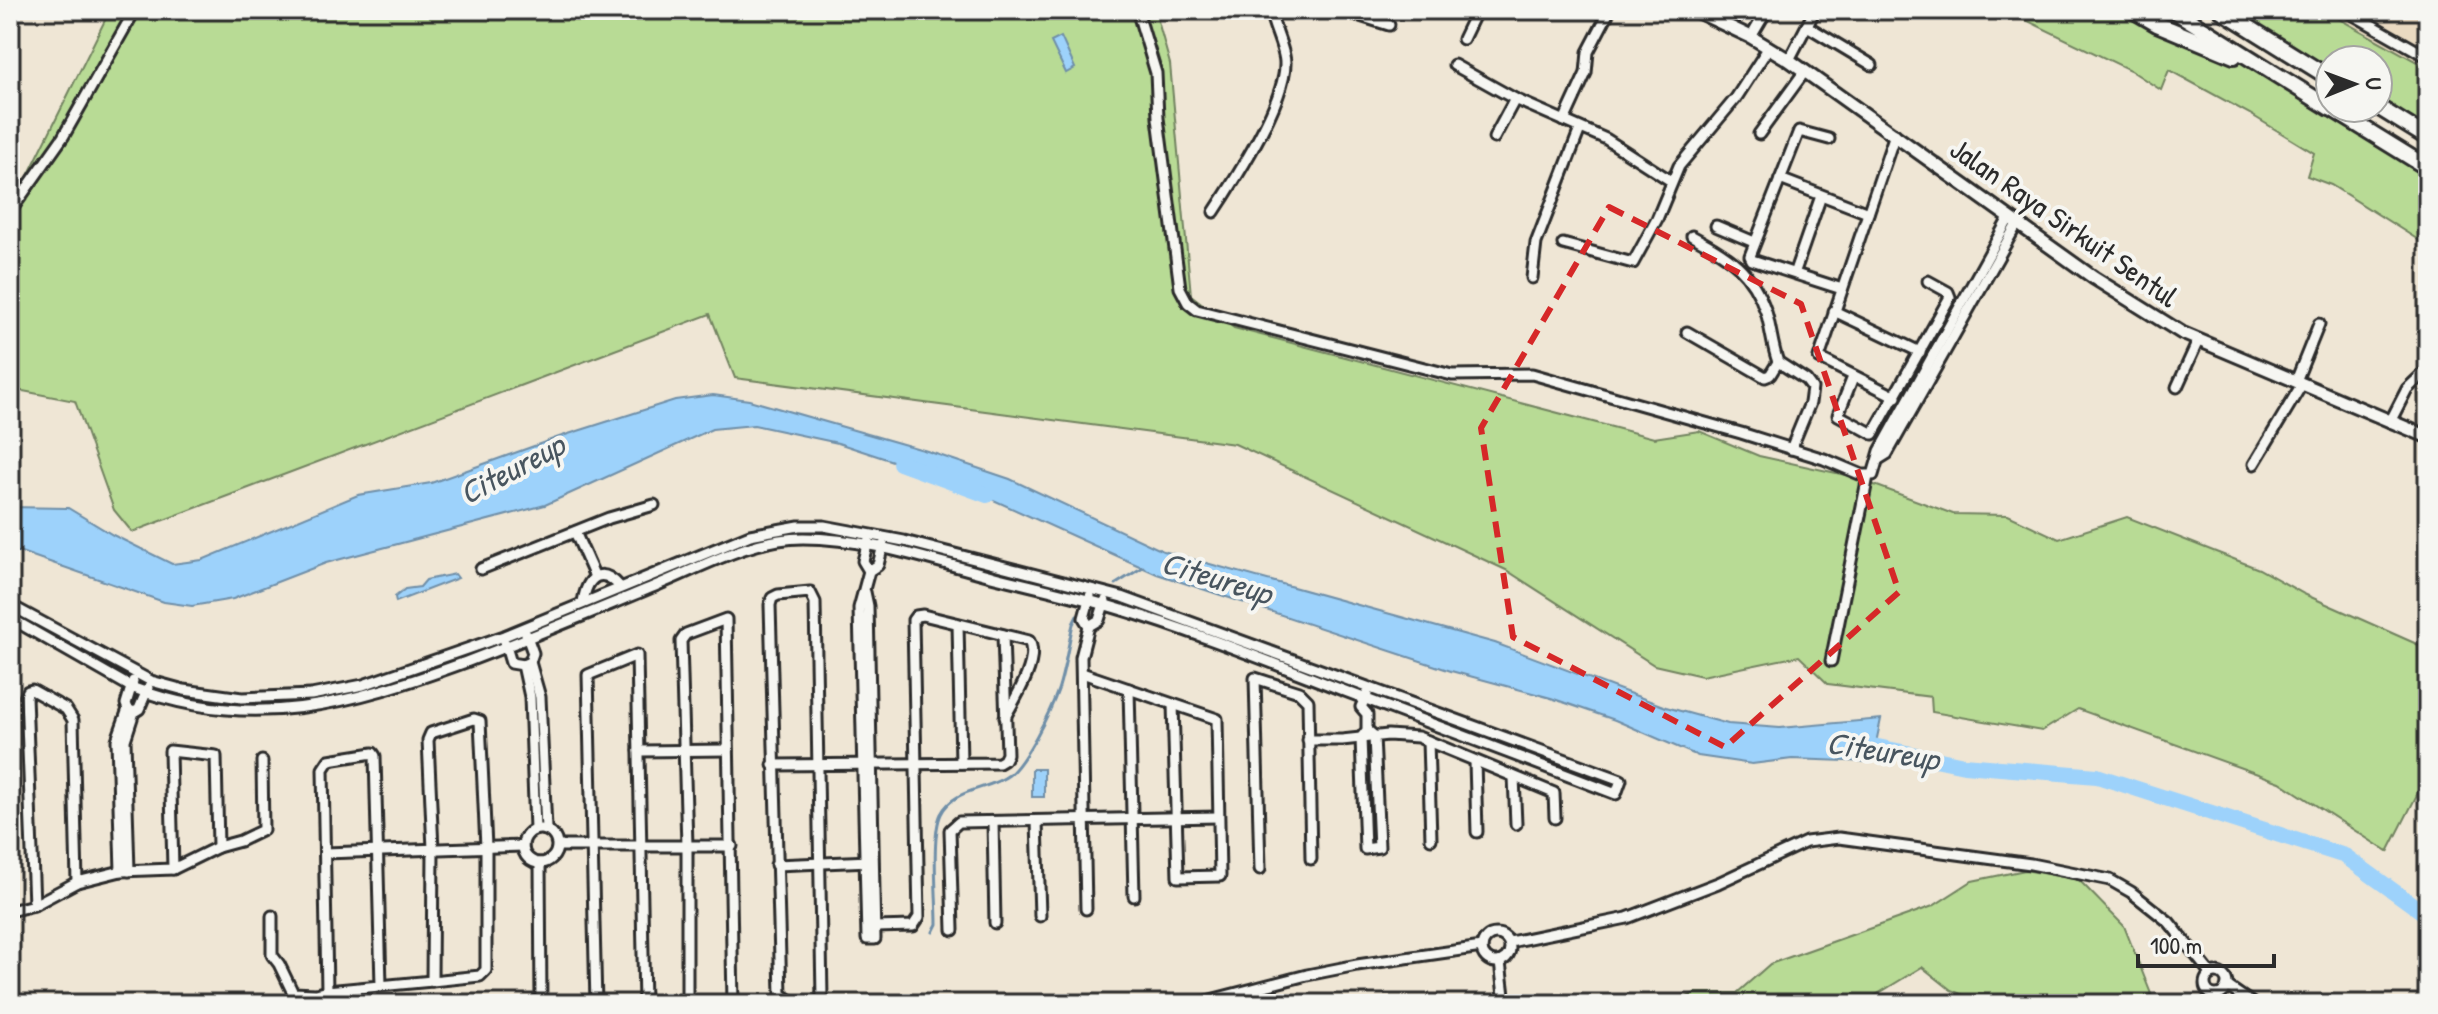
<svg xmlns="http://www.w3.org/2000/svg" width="2438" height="1014" font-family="'Patrick Hand',sans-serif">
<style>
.built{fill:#eadac1}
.green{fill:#b8db95;stroke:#728360;stroke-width:2}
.water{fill:#9dd2fb;stroke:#6f8fa8;stroke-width:2}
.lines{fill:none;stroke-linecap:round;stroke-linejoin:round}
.stream{stroke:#6f8fa8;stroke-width:3}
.river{stroke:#9dd2fb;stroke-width:16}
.minor-casing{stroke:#2b2b2b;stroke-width:15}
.major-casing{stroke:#2b2b2b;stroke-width:17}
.highway-casing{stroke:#2b2b2b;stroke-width:20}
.minor{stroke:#f6f6f2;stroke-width:9}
.major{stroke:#f6f6f2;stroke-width:11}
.highway{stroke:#f6f6f2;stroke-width:14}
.marked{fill:none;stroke:#d62828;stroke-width:6;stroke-dasharray:16 10;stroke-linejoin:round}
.labels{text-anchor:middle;stroke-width:8;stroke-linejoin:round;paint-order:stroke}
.street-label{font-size:30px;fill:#2b2b2b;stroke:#f6f6f2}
.water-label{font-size:32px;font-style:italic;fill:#48555f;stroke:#f6f6f2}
</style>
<rect width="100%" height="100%" fill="#efe6d5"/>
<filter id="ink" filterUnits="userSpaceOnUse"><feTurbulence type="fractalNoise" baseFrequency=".0125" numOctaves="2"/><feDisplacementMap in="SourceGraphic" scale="16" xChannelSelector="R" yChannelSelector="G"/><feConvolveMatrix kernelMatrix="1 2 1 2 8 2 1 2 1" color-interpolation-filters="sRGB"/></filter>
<g filter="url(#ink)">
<path class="built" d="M2323,10H2428V69Z"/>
<g class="green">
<path d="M110,10H1155L1170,64L1191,295L1234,328L1654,438L1699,431L1759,456L1850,476L1953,514L2008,515L2059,539L2127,517L2259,569L2304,594L2428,649V773L2388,852L2280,782L2078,709L2042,731L1932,712L1931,697L1828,684L1799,656L1702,676L1654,665L1506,570L1235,444L735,378L710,314L132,532L114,510L75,401L23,391L10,394V212Z"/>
<path d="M2005,10H2133L2275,73L2428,168V246L2331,185L2307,176L2314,153L2250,114L2169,70L2161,90L2130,70Z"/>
<path d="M2221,10H2323L2428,68V138L2378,107V60H2330V78Z"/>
<path d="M2025,870L2079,880L2124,926L2155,1004H1985L1951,990L1922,967L1861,1004H1673L1695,993H1737L1770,964L1933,906L1972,881Z"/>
</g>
<g class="water">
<path d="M1061,37L1075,68L1066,73L1051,42Z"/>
<path d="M713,395L749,400L927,451L1010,479L1163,551L1495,643L1666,707L1728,724L1780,728L1881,719L1872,762L1792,759L1752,764L1698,756L1615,720L1551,698L1451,671L1157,574L947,479L838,443L754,425L712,429L545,505L326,563L233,599L192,606L164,602L21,552H10V507L68,508L113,535L172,564L202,560L358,495L431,483L559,437L675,400Z"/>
<path d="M455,574L458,578L396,602L395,597L405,589L420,587L426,580Z"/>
<rect x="1032" y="769" width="12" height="28"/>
</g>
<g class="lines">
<g class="stream">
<path d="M1116,584L1143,567"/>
<path d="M933,932L937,924C937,898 931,835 941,814C955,787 988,791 1009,775C1025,763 1051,710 1058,690C1065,669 1068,645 1073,624L1077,616"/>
</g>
<g class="river">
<path d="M900,463L987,495"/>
<path d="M1854,742L1964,765L2097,776L2345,856L2428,916"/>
</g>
<g class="minor-casing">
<g id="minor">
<path d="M1137,10L1156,73L1158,118L1180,288L1188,303L1197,310L1452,375L1532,374L1741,433L1824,459L1862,475H1873L1880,451L2009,218"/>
<path d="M1341,10L1389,25"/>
<path d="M2345,10L2428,57"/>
<path d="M1807,26L1872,65"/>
<path d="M1751,37L1767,10"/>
<path d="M1463,39L1477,10"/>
<path d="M1789,60L1815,10"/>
<path d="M1454,65L1515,99L1606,139L1671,181"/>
<path d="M1564,121L1586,73L1588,52L1610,10"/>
<path d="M1759,134L1805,71"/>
<path d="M1895,134L1819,358L1896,397"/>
<path d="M1494,138L1515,99"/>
<path d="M1829,139L1799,131L1750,256L1752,260L1842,289"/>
<path d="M1780,179L1868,213"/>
<path d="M10,212L63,137L135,10"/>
<path d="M1214,212C1235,180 1286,100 1285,63C1285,49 1273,27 1270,10"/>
<path d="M1716,226L1754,242"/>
<path d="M1692,236C1729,256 1752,270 1766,312C1771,328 1772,346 1778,362L1806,380L1812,388L1810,403L1791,449"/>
<path d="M1563,244L1633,263L1657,219L1679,166L1736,98L1769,47"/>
<path d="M1795,271L1821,196"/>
<path d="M1532,278L1536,243L1580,129"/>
<path d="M1834,311L1920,352"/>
<path d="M1687,332L1765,377L1770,375L1778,362"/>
<path d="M1853,377L1838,415L1873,434L1950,297L1948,292L1928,281"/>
<path d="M2296,381L2319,324"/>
<path d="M2177,387L2198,341"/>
<path d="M2390,422L2407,389L2428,369"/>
<path d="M1879,459L1887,454L2017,224"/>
<path d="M2254,464L2302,384"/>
<path d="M575,532L595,577"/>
<path d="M868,541L863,561L869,571"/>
<path d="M481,569L609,518L654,505"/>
<path d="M865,592L868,606L875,939H867L859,608L869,571L878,565L883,545"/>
<path d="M583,602C587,577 601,565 620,587"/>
<path d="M10,605L151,681L184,690L242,698L311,695L363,685L504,636L750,535L799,526H824L904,541L1122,597L1621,780L1616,794C1526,759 1435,725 1345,691C1270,662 1194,631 1116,608C1076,596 1035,587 995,577C933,561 868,538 803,538C752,538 702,567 655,586C592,612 530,638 466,662C351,704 251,733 131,687L10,618"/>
<path d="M958,624L961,763"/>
<path d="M1089,626L1099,620L1105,601"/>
<path d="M505,643L511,663L523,665L530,662L533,653L526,634"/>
<path d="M1831,661L1868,476"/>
<path d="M530,662L540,697L546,829"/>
<path d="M523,665L530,697L535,829"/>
<path d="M1082,673L1217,719L1220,876L1178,877L1173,704"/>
<path d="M133,681L126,704L128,709L134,712L139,709L148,688"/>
<path d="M1129,689L1134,896"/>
<path d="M1367,694L1361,707L1367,714V730L1361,738L1365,849L1379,847L1374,736L1367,730"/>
<path d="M474,719L480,721L486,847V970L480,976L432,981L433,849L428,740L431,733Z"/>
<path d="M1308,740H1342L1388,735L1418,737L1554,793L1555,818"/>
<path d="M1428,741L1431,839"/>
<path d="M639,751L728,750"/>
<path d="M1475,761L1477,832"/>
<path d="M773,765L999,763L1004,760L1007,754L1003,635"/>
<path d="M1514,777L1516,824"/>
<path d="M1037,821L1040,916"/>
<path d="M993,822L995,923"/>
<circle cx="540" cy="846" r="17"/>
<path d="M558,846H732"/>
<path d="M325,853L523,846"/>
<path d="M540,863L541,1004"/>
<path d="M776,865L870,861"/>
<path d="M173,869L170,751L216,756L218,847L240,841L263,830L262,761"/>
<path d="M1260,869L1255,678L1299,692L1308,701L1311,859"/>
<path d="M121,871L117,740L128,709"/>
<path d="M129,871L125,740L134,712"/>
<path d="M34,905L26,696L28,691L32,690L66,709L73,720L77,882"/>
<path d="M1086,909L1081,657L1089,626L1084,618L1090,596"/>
<path d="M10,911L34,905L77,882L121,871L173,869L218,847"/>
<path d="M272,916V955L279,964L293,993L316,994L327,991"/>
<path d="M875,927L913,926L919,917L913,620L916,616L923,615L1029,641C1040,660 1015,699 1005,717"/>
<path d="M953,930L950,830L959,822L1218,817"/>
<circle cx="1496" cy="948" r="14"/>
<path d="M1510,942L1627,918L1718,883L1806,842L1839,838L2031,864L2110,880L2131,892L2169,922L2211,974"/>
<path d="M1500,962L1505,1004"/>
<circle cx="2216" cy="984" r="11"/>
<path d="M381,986L375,756L373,753L329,760L323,769L327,991L432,981"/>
<path d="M2227,986L2253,1004"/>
<path d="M596,1004L588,675L637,655L644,1004"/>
<path d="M687,1004V846L681,641L686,634L726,619L733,1004"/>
<path d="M796,1004L781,994L770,605L772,598L778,595L810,592L815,602L822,998L819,1002L807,1004"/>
<path d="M1195,1004L1307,975L1357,965L1482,947"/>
</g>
</g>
<g class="major-casing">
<path id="major" d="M1694,10L1751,37L1789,60L2094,278L2182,333L2428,437"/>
</g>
<g class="highway-casing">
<g id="highway">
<path d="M2133,10L2157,24L2234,56"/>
<path d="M2173,10L2330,108"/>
<path d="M2221,10L2330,78"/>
<path d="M2378,107L2428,138"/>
<path d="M2331,108L2428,168"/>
</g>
</g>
<use href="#minor" class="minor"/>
<use href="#major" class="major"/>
<use href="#highway" class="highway"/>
</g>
</g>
<path class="marked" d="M1609,207L1801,304L1899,592L1725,747L1513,637L1481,428Z"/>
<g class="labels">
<g class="street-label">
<text transform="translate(2064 223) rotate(35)" y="10">Jalan Raya Sirkuit Sentul</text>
</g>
<g class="water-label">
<text transform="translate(512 469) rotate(-28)" y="11">Citeureup</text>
<text transform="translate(1217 578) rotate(17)" y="11">Citeureup</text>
<text transform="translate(1883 751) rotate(9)" y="11">Citeureup</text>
</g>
</g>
<rect width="2438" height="1014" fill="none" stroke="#f6f6f2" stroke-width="40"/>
<rect x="20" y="20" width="2398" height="974" fill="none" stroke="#2b2b2b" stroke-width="3" filter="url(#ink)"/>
<g transform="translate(2354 84) rotate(89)"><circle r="38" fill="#f6f6f2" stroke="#a5a5a2" stroke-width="2"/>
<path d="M0-6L14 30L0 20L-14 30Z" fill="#2b2b2b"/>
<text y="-12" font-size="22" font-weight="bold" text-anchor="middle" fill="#2b2b2b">U</text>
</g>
<path d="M2138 954v12h136v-12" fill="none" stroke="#2b2b2b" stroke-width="4"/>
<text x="2150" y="954" font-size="24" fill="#2b2b2b" stroke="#f6f6f2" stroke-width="6" paint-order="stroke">100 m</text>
</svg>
